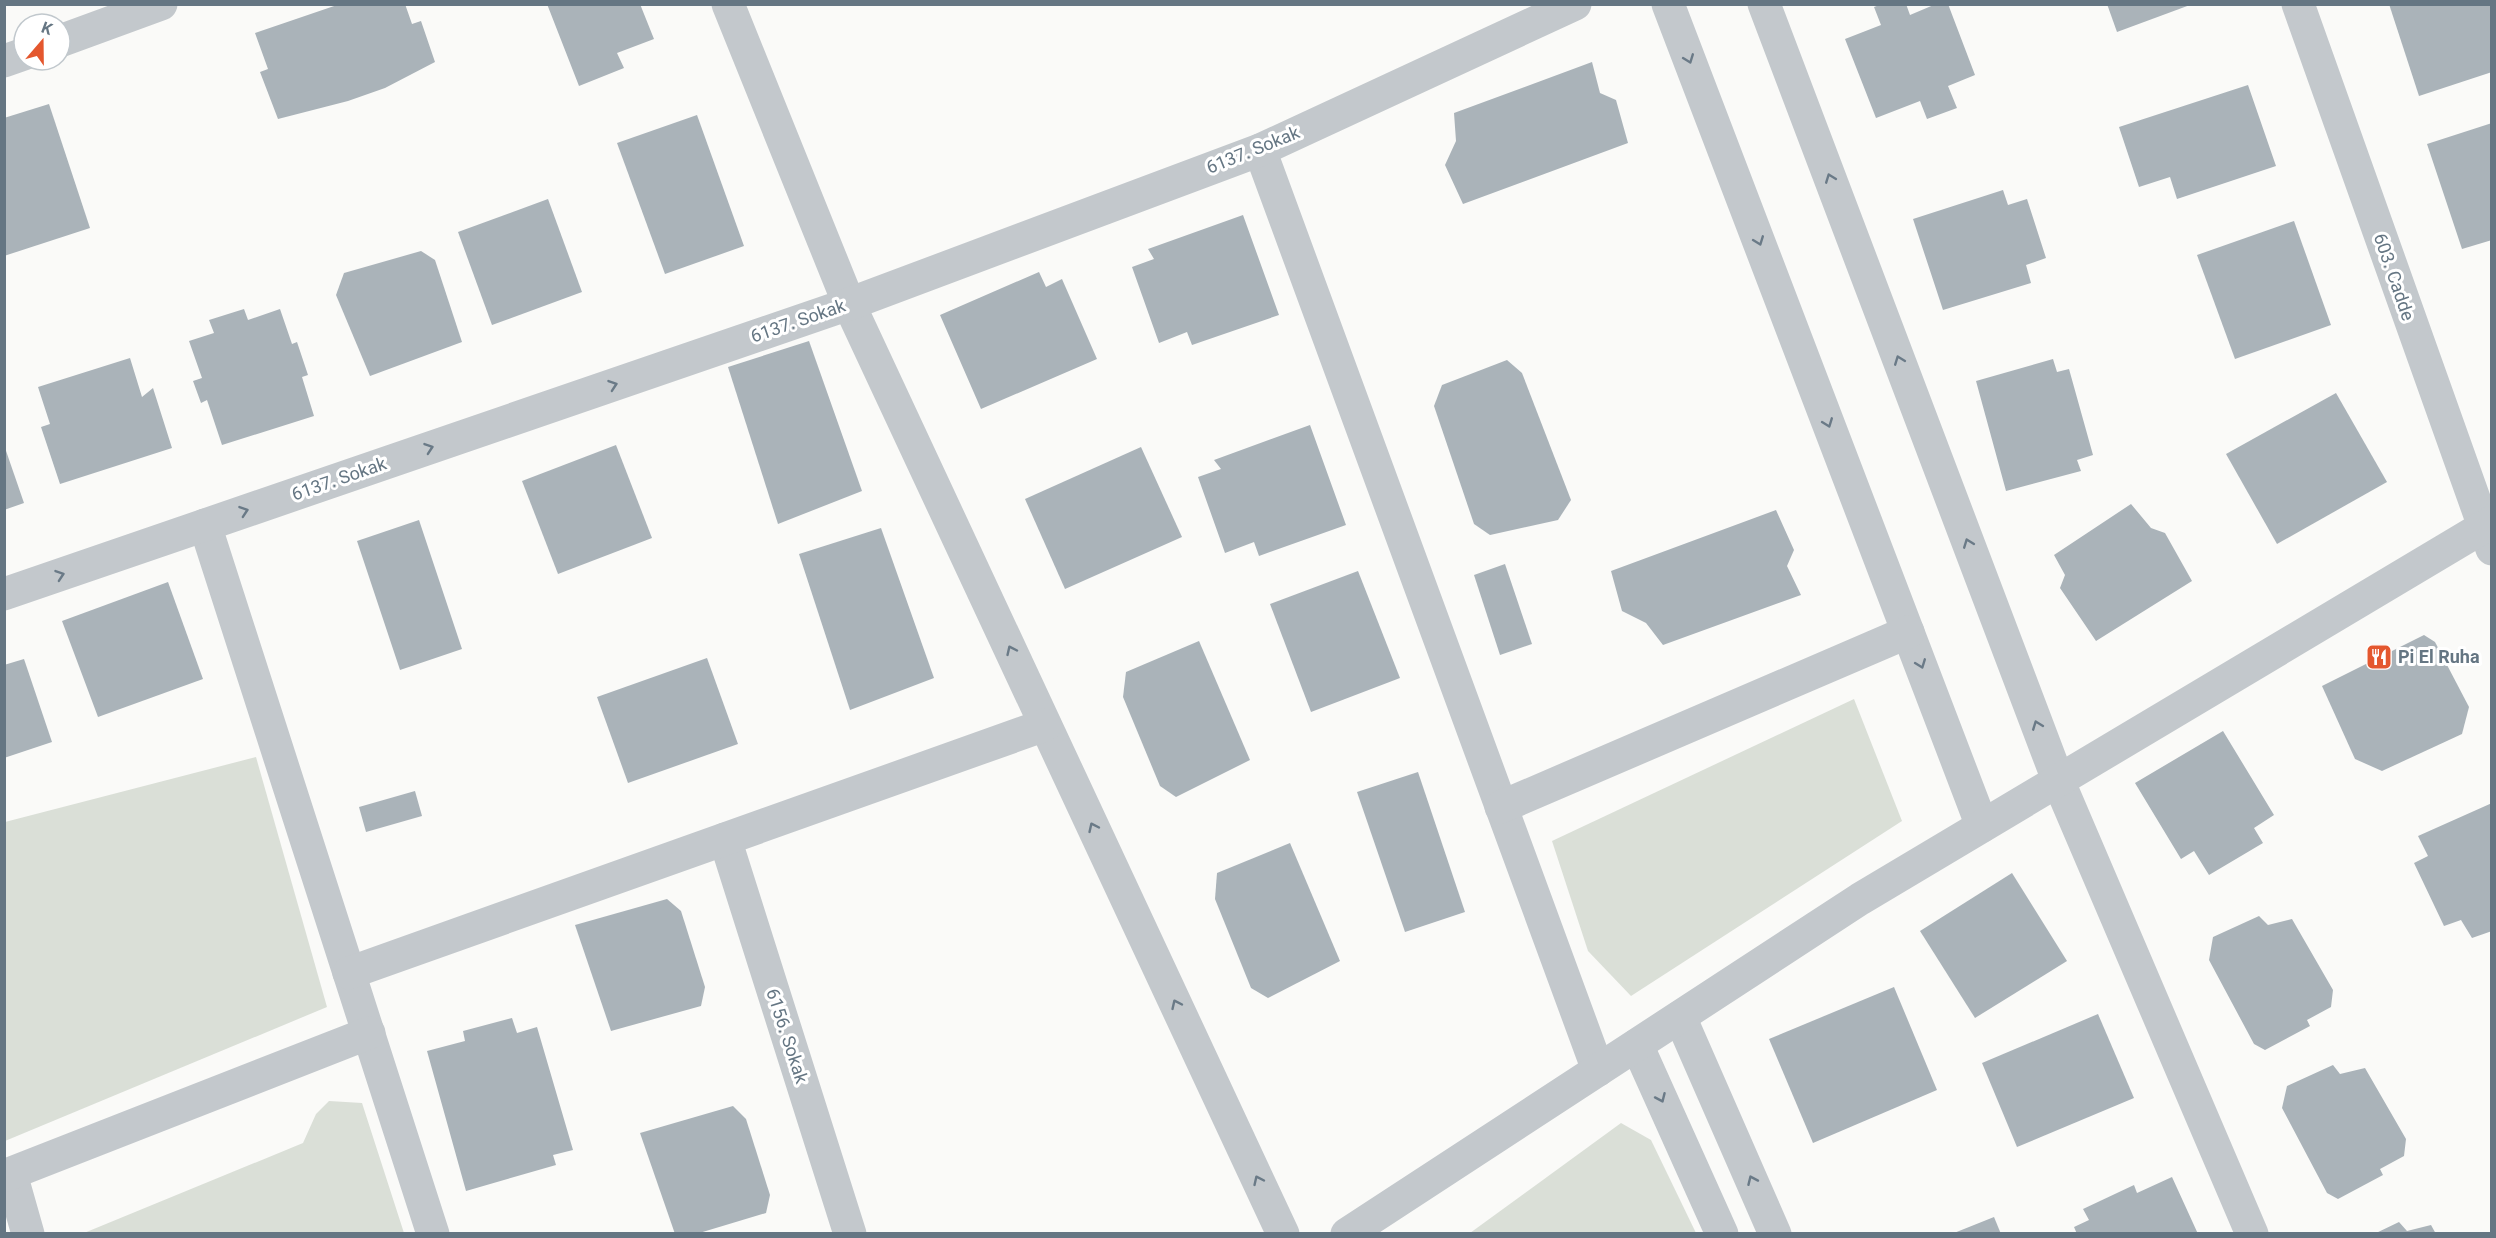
<svg xmlns="http://www.w3.org/2000/svg" width="2496" height="1238" font-family="Roboto,sans-serif">
<style>
.green{fill:#dadfd7}
.building{fill:#aab3b9}
.lines{fill:none;stroke-linecap:round;stroke-linejoin:round}
.minor{stroke:#c3c8cc;stroke-width:33}
.oneway{stroke:#6a7a87}
.labels{text-anchor:middle;stroke-width:6;stroke-linejoin:round;paint-order:stroke}
.street-label{font-size:18px;fill:#657683;stroke:#fff}
.poi-label{font-size:18px;font-weight:bold;fill:#657683;stroke:#fff;text-anchor:start}
</style>
<rect width="100%" height="100%" fill="#fafaf8"/>
<g class="green">
<path d="M1854,699L1902,821L1631,996L1588,951L1552,841Z"/>
<path d="M256,757L327,1007L5,1141V822Z"/>
<path d="M329,1101L362,1103L404,1233H84L303,1143L316,1114Z"/>
<path d="M1621,1123L1651,1140L1696,1233H1470Z"/>
</g>
<g class="building">
<path d="M340,4H405L412,24L421,21L435,62L385,88L348,101L278,119L260,72L268,69L255,33Z"/>
<path d="M547,4H640L654,39L617,53L624,68L579,86Z"/>
<path d="M1882,4H1906L1910,15L1936,4H1948L1975,75L1948,86L1957,108L1927,119L1920,101L1876,118L1845,39L1881,25L1874,7Z"/>
<path d="M2107,4H2190V5L2117,32Z"/>
<path d="M2389,4H2492V72L2419,96Z"/>
<path d="M1592,62L1600,93L1616,100L1628,143L1463,204L1445,165L1456,141L1454,113Z"/>
<path d="M2248,85L2276,166L2177,199L2170,177L2139,187L2119,127Z"/>
<path d="M49,104L90,228L4,256V118Z"/>
<path d="M697,115L744,246L665,274L617,143Z"/>
<path d="M2492,123V240L2462,249L2427,144Z"/>
<path d="M2003,190L2008,205L2027,199L2046,258L2026,265L2031,283L1943,310L1913,219Z"/>
<path d="M548,199L582,292L492,325L458,232Z"/>
<path d="M1243,215L1279,315L1192,345L1187,332L1159,343L1132,267L1154,259L1148,249Z"/>
<path d="M2294,221L2331,325L2235,359L2197,255Z"/>
<path d="M421,251L435,260L462,342L370,376L336,295L344,273Z"/>
<path d="M1039,272L1046,287L1062,279L1097,359L981,409L940,315Z"/>
<path d="M244,309L248,320L280,309L292,344L297,342L308,375L302,377L314,416L222,445L207,400L201,403L193,381L202,378L189,341L214,333L209,320Z"/>
<path d="M809,341L862,491L778,524L728,367Z"/>
<path d="M130,358L142,397L153,388L172,448L60,484L41,427L50,424L38,387Z"/>
<path d="M2053,359L2057,372L2069,369L2093,455L2077,460L2081,471L2006,491L1976,381Z"/>
<path d="M1507,360L1522,373L1571,500L1558,520L1490,535L1474,524L1434,406L1442,385Z"/>
<path d="M2336,393L2387,482L2277,544L2226,454Z"/>
<path d="M1310,425L1346,525L1259,556L1254,542L1225,553L1198,477L1221,469L1214,460Z"/>
<path d="M4,445L24,503L4,510Z"/>
<path d="M616,445L652,538L558,574L522,481Z"/>
<path d="M1141,447L1182,537L1065,589L1025,499Z"/>
<path d="M2131,504L2151,528L2165,533L2192,581L2096,641L2060,588L2065,575L2054,555Z"/>
<path d="M1776,510L1794,550L1787,566L1801,595L1663,645L1646,623L1622,611L1611,571Z"/>
<path d="M419,520L462,649L400,670L357,541Z"/>
<path d="M881,528L934,678L850,710L799,554Z"/>
<path d="M1505,564L1532,644L1500,655L1474,575Z"/>
<path d="M1358,571L1400,678L1311,712L1270,604Z"/>
<path d="M168,582L203,679L98,717L62,621Z"/>
<path d="M2424,635L2435,642L2469,707L2462,734L2382,771L2355,759L2322,686Z"/>
<path d="M1199,641L1250,760L1176,797L1160,786L1123,697L1126,672Z"/>
<path d="M707,658L738,744L628,783L597,697Z"/>
<path d="M24,659L52,742L4,758V665Z"/>
<path d="M2223,731L2274,815L2254,828L2263,843L2209,875L2194,851L2181,859L2135,783Z"/>
<path d="M1418,772L1465,912L1405,932L1357,792Z"/>
<path d="M415,791L422,816L366,832L359,807Z"/>
<path d="M2492,803V931L2472,938L2461,920L2444,926L2414,863L2428,856L2418,836Z"/>
<path d="M1290,843L1340,961L1268,998L1251,988L1215,899L1217,873Z"/>
<path d="M2012,873L2067,961L1975,1018L1920,931Z"/>
<path d="M667,899L681,911L705,987L701,1006L611,1031L575,925Z"/>
<path d="M2259,916L2268,925L2292,919L2333,990L2331,1007L2307,1020L2310,1026L2265,1050L2254,1044L2209,960L2213,937Z"/>
<path d="M1894,987L1937,1090L1813,1143L1769,1039Z"/>
<path d="M2098,1014L2134,1098L2017,1147L1982,1063Z"/>
<path d="M512,1018L517,1033L537,1027L573,1150L553,1155L556,1165L466,1191L427,1051L465,1041L463,1031Z"/>
<path d="M2333,1065L2340,1074L2365,1068L2406,1139L2404,1156L2380,1169L2383,1175L2338,1199L2327,1193L2282,1108L2287,1086Z"/>
<path d="M733,1106L746,1119L770,1195L766,1213L696,1234H675L640,1133Z"/>
<path d="M2172,1177L2198,1234H2077L2074,1227L2089,1220L2083,1209L2134,1185L2137,1193Z"/>
<path d="M1994,1217L2001,1234H1954V1233Z"/>
<path d="M2399,1222L2407,1231L2431,1225L2436,1234H2374Z"/>
</g>
<g class="lines">
<g class="minor">
<path d="M728,4L849,304L1283,1234"/>
<path d="M1668,4L1982,826"/>
<path d="M1764,4L2058,780L2252,1234"/>
<path d="M2298,4L2492,549"/>
<path d="M60,41L161,4"/>
<path d="M4,61L24,54"/>
<path d="M1260,150L1598,1070"/>
<path d="M205,525L433,1234"/>
<path d="M4,594L849,304L1260,150L1575,4"/>
<path d="M1501,807L1908,632"/>
<path d="M725,839L850,1234"/>
<path d="M349,973L1045,725"/>
<path d="M1680,1017L1775,1234"/>
<path d="M1637,1045L1722,1234"/>
<path d="M11,1174L28,1234"/>
<path d="M4,1176L369,1033"/>
<path d="M1347,1234L1860,899L2492,522"/>
</g>
</g>
<defs><path id="oneway-chevron" d="M-2-3.5L2.5 0L-2 3.5" fill="none" stroke-width="1.6" stroke-linecap="round" stroke-linejoin="round" transform="scale(1.5)"/></defs>
<g class="oneway">
<use href="#oneway-chevron" transform="translate(1689 59) rotate(69)"/>
<use href="#oneway-chevron" transform="translate(1830 178) rotate(-111)"/>
<use href="#oneway-chevron" transform="translate(1759 241) rotate(69)"/>
<use href="#oneway-chevron" transform="translate(1899 360) rotate(-111)"/>
<use href="#oneway-chevron" transform="translate(613 385) rotate(-19)"/>
<use href="#oneway-chevron" transform="translate(1828 423) rotate(69)"/>
<use href="#oneway-chevron" transform="translate(429 448) rotate(-19)"/>
<use href="#oneway-chevron" transform="translate(244 511) rotate(-19)"/>
<use href="#oneway-chevron" transform="translate(1968 543) rotate(-111)"/>
<use href="#oneway-chevron" transform="translate(60 575) rotate(-19)"/>
<use href="#oneway-chevron" transform="translate(1011 650) rotate(-115)"/>
<use href="#oneway-chevron" transform="translate(1921 664) rotate(69)"/>
<use href="#oneway-chevron" transform="translate(2037 725) rotate(-111)"/>
<use href="#oneway-chevron" transform="translate(1093 827) rotate(-115)"/>
<use href="#oneway-chevron" transform="translate(1176 1004) rotate(-115)"/>
<use href="#oneway-chevron" transform="translate(1661 1098) rotate(66)"/>
<use href="#oneway-chevron" transform="translate(1258 1180) rotate(-115)"/>
<use href="#oneway-chevron" transform="translate(1752 1180) rotate(-114)"/>
</g>
<defs>
<g id="restaurant-square" transform="scale(1.35)"><rect x="-9" y="-9" width="18" height="18" rx="4" fill="#e4572e" stroke="#fff"/><path d="M-5-6h1v4h1v-4h1v4h1v-4h1v5L-1.5 .5V6h-2V.5L-5-1ZM5-6V6H3V1.5H1.5Q1.5-4 5-6Z" fill="#fff"/></g>
</defs>
<g fill-rule="evenodd">
<use href="#restaurant-square" x="2379" y="657"/>
</g>
<g class="labels">
<g class="street-label">
<text transform="translate(1253 150) rotate(-22)" y="6">6137. Sokak</text>
<text transform="translate(2394 277) rotate(71)" y="6">603. Cadde</text>
<text transform="translate(798 321) rotate(-19)" y="6">6137. Sokak</text>
<text transform="translate(339 479) rotate(-19)" y="6">6137. Sokak</text>
<text transform="translate(787 1036) rotate(72)" y="6">6156. Sokak</text>
</g>
<g class="poi-label">
<text x="2398" y="663">Pi El Ruha</text>
</g>
</g>
<rect width="2496" height="1238" fill="none" stroke="#657683" stroke-width="12"/>
<g transform="translate(42 42) rotate(20)"><circle r="28" fill="#ffffff" stroke="#c1c8cd" stroke-width="1.5"/>
<path d="M0-4.5L10 22L0 15L-10 22Z" fill="#e4572e"/>
<text y="-9" font-size="16" font-weight="bold" text-anchor="middle" fill="#657683">K</text>
</g>
</svg>
